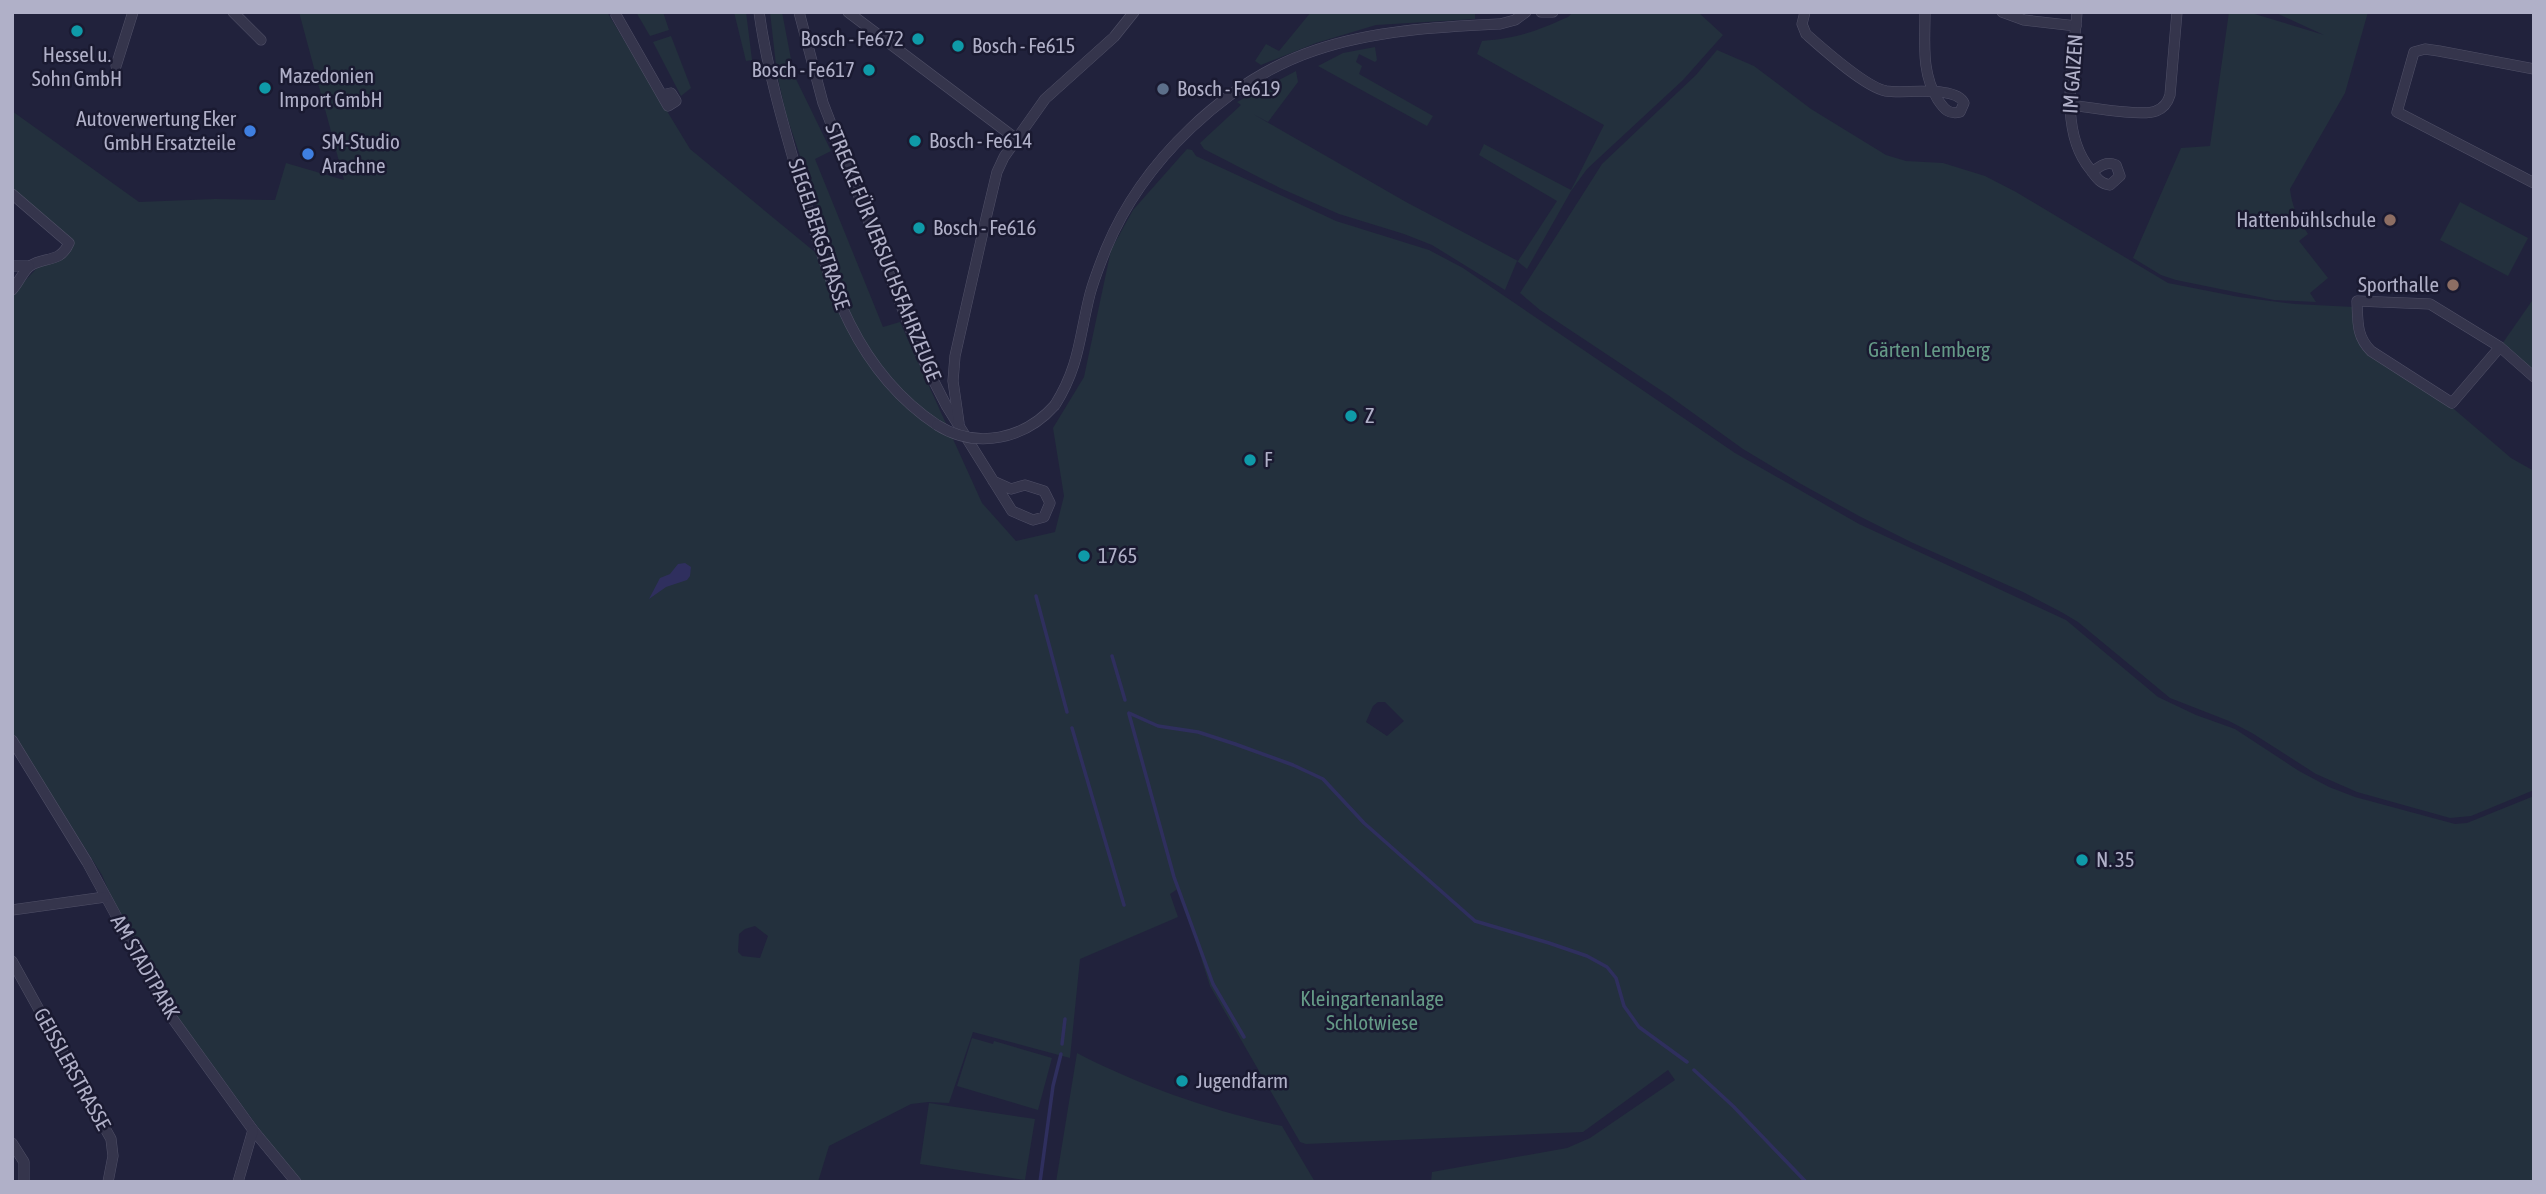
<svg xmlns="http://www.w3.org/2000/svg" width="2546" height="1194" font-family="'Asap Condensed',sans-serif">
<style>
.green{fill:#23303d;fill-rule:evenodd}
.water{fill:#2f2f5e}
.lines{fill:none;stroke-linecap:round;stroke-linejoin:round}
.stream{stroke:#2f2f5e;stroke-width:3.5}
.street-casing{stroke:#505067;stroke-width:11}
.street{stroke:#35354c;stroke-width:10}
.street-bridge-casing{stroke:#505067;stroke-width:11;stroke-linecap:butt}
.street-bridge{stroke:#35354c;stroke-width:10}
.culture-dot{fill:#0f9aa8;stroke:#1a1a31;stroke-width:2.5}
.service-dot{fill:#5c6f8a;stroke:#1a1a31;stroke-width:2.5}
.shop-dot{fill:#3f7fe0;stroke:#1a1a31;stroke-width:2.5}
.education-dot{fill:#8d6e63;stroke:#1a1a31;stroke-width:2.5}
.labels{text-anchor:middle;stroke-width:5;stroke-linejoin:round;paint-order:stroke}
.poi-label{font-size:21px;fill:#b0b0c8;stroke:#1a1a31;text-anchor:start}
.street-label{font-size:21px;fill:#b0b0c8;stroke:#1a1a31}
.park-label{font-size:21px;fill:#659a87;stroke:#1a1a31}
</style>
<rect width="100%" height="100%" fill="#21223c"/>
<g class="green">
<path d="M299,12H607L690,149L827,262L834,257L786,114L777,74L770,12H782L794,75L831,151L815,159L883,327L900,322L982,503L1016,541L1055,532L1064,496L1053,428L1084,377L1111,250L1133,210L1187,149L1192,150L1196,156L1336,221L1429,250L1463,268L1735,453L1859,524L2066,620L2158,697L2196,715L2235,729L2299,771L2329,787L2355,797L2455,824L2467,823L2534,796V1182H1431L1432,1172L1567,1148L1590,1138L1675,1080L1668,1070L1583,1132L1306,1144L1300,1142L1210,986L1179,888L1170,894L1178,917L1080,959L1070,1058L973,1032L949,1103L928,1102L911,1104L829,1146L818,1182H298L176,1015L113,901L102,875L12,732V295L36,269L72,240L12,189V111L139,202L215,199L275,200L286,163L344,180ZM1378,702H1385L1404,721L1387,736L1366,722L1373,706ZM755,926L768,936L760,958L742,956L738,952L739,934L745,929Z"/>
<path d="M636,12H663L669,30L650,36Z"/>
<path d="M734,12H746L752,60L746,61Z"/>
<path d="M1311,12H1475V19L1376,25L1316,43L1261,65L1255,61L1266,44L1279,51Z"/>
<path d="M1573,12H1698L1723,35L1683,80L1587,169L1571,191L1527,269L1517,261L1505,290L1432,245L1404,234L1339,214L1280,188L1204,149L1200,143L1241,105L1237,102L1296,71L1298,82L1268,122L1253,114L1406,202L1518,261L1557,201L1479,155L1484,144L1571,190L1604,125L1477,54L1482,41C1519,38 1534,32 1568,17Z"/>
<path d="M2229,12H2248L2324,35L2274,12H2368L2345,93L2290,189C2292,207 2298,219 2308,234L2299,241L2328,278L2310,293L2316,302L2274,300L2176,280L2161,275L2133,258L2181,148L2210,146Z"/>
<path d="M671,36L691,88L681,96L653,42Z"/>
<path d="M1375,47L1377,60L1375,62L1359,54L1356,62L1362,66L1359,74L1433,116L1427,126L1318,66L1343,53Z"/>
<path d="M1717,50L1754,66L1811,109L1886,155L1906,161L1943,163L1985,176L2016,192L2168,283L2239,297L2295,304L2354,307L2357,338L2362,349L2447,403L2511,458L2534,471V790L2471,816L2450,818L2357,792L2316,774L2252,733L2229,721L2170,698L2078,622L2063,613L2023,592L1913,543L1859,516L1801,484L1743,449L1668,395L1540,310L1520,293L1602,164L1696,75Z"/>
<path d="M2460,202L2528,238L2508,276L2440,240Z"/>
<path d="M2534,298V377L2500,347Z"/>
<path d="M972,1038L993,1044L994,1041L1052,1058L1038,1110L957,1086Z"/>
<path d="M1077,1053C1138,1085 1215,1112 1282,1126L1315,1182H1056Z"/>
<path d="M929,1103L1035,1119L1025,1180L920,1164Z"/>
</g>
<path class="water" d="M685,563L691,567L690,576L687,580L666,587L649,599L660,578L670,574L678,564Z"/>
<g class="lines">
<g class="stream">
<path d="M1036,596L1067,712"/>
<path d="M1112,656L1125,700"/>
<path d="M1129,713L1158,726L1198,732L1235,744L1293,765L1323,779L1364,823L1475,921L1549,943L1587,956L1607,967L1616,978L1624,1006L1639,1027L1687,1062"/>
<path d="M1129,714L1174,877L1213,984L1244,1037"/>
<path d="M1072,728L1124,905"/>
<path d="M1062,1044L1065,1019"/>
<path d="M1694,1070L1733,1106L1806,1182"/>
<path d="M1040,1182L1053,1086L1061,1054"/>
</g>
<g class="street-casing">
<g id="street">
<path d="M233,12L261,40"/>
<path d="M617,12L616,15L668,106L676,101L671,93L662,95"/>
<path d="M759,12C767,69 783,124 799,179C827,273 850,367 937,425"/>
<path d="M799,12L823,103L911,331L927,368L946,405L1012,511L1033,520L1044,517L1050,503L1044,491L1025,485L1011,489L993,481"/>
<path d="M848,12L1015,138"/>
<path d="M1541,12H1553"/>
<path d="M1805,12L1802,24L1806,34C1823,49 1865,87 1886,91C1905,94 1956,85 1964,103L1960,112C1949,115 1944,109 1938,100C1921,73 1925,43 1925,12"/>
<path d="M2002,12L2024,20L2076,26"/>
<path d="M2077,12C2074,61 2057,129 2090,169C2096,177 2100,184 2110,185L2120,176L2116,165C2106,161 2100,166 2092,172"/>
<path d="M116,66L133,12"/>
<path d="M2534,69L2439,51L2425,49L2414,52L2397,112L2534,183"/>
<path d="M2070,105C2088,107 2142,117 2156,111C2164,108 2168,102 2170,95L2177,12"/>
<path d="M12,194L69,243C60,264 44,256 30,266C23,271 18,284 12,290"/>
<path d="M12,266H29"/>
<path d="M2500,347L2452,403L2371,351C2356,336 2358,321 2357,301L2430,304L2500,347L2534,377"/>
<path d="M1055,405C1080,365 1079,337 1090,294C1094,279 1100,264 1106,249C1142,162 1226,80 1316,50C1375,30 1439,27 1500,24L1515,20L1526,12"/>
<path d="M959,423L953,381L955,356L987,214L997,172L1004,157L1045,99L1114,37L1134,12"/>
<path d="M12,740L87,862L170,1015L253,1130L296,1182"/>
<path d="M12,910L105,897"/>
<path d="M12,961L111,1139L113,1156L108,1182"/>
<path d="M12,1143L24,1162V1182"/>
<path d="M238,1182L253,1130"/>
</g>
</g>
<use href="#street" class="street"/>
<g class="street-bridge-casing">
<path id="street-bridge" d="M937,425C977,450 1025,439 1055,405"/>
</g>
<use href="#street-bridge" class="street-bridge"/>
</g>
<g class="culture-dot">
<circle cx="77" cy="31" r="7"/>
<circle cx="918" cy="39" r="7"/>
<circle cx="958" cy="46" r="7"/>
<circle cx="869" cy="70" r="7"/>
<circle cx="265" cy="88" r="7"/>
<circle cx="915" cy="141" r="7"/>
<circle cx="919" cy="228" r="7"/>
<circle cx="1351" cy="416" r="7"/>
<circle cx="1250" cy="460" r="7"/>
<circle cx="1084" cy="556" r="7"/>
<circle cx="2082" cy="860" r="7"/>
<circle cx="1182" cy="1081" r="7"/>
</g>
<circle class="service-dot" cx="1163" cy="89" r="7"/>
<g class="shop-dot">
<circle cx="250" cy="131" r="7"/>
<circle cx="308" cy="154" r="7"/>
</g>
<g class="education-dot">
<circle cx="2390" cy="220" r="7"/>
<circle cx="2453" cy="285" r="7"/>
</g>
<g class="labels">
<g class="poi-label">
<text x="904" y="46" text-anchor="end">Bosch - Fe672</text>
<text x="972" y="53">Bosch - Fe615</text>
<text x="77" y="62" text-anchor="middle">Hessel u.<tspan x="77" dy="24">Sohn GmbH</tspan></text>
<text x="855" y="77" text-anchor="end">Bosch - Fe617</text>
<text x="279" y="83">Mazedonien<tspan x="279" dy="24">Import GmbH</tspan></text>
<text x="1177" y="96">Bosch - Fe619</text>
<text x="236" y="126" text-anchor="end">Autoverwertung Eker<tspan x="236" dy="24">GmbH Ersatzteile</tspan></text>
<text x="929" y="148">Bosch - Fe614</text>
<text x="322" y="149">SM-Studio<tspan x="322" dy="24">Arachne</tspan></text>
<text x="2376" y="227" text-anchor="end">Hattenbühlschule</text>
<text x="933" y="235">Bosch - Fe616</text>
<text x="2439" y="292" text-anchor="end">Sporthalle</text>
<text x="1365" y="423">Z</text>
<text x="1264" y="467">F</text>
<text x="1098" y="563">1765</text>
<text x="2096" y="867">N. 35</text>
<text x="1196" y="1088">Jugendfarm</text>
</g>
<g class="street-label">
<text transform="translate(2073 74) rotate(-86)" y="7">IM GAIZEN</text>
<text transform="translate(819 234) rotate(72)" y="7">SIEGELBERGSTRASSE</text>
<text transform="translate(883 252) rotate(68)" y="7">STRECKE FÜR VERSUCHSFAHRZEUGE</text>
<text transform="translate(145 967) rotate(60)" y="7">AM STADTPARK</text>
<text transform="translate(72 1069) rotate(61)" y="7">GEISSLERSTRASSE</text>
</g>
<g class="park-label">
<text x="1929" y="357">Gärten Lemberg</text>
<text x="1372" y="1006">Kleingartenanlage<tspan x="1372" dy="24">Schlotwiese</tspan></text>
</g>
</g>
<rect width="2546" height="1194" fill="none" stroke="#b0b0c8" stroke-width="28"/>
</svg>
